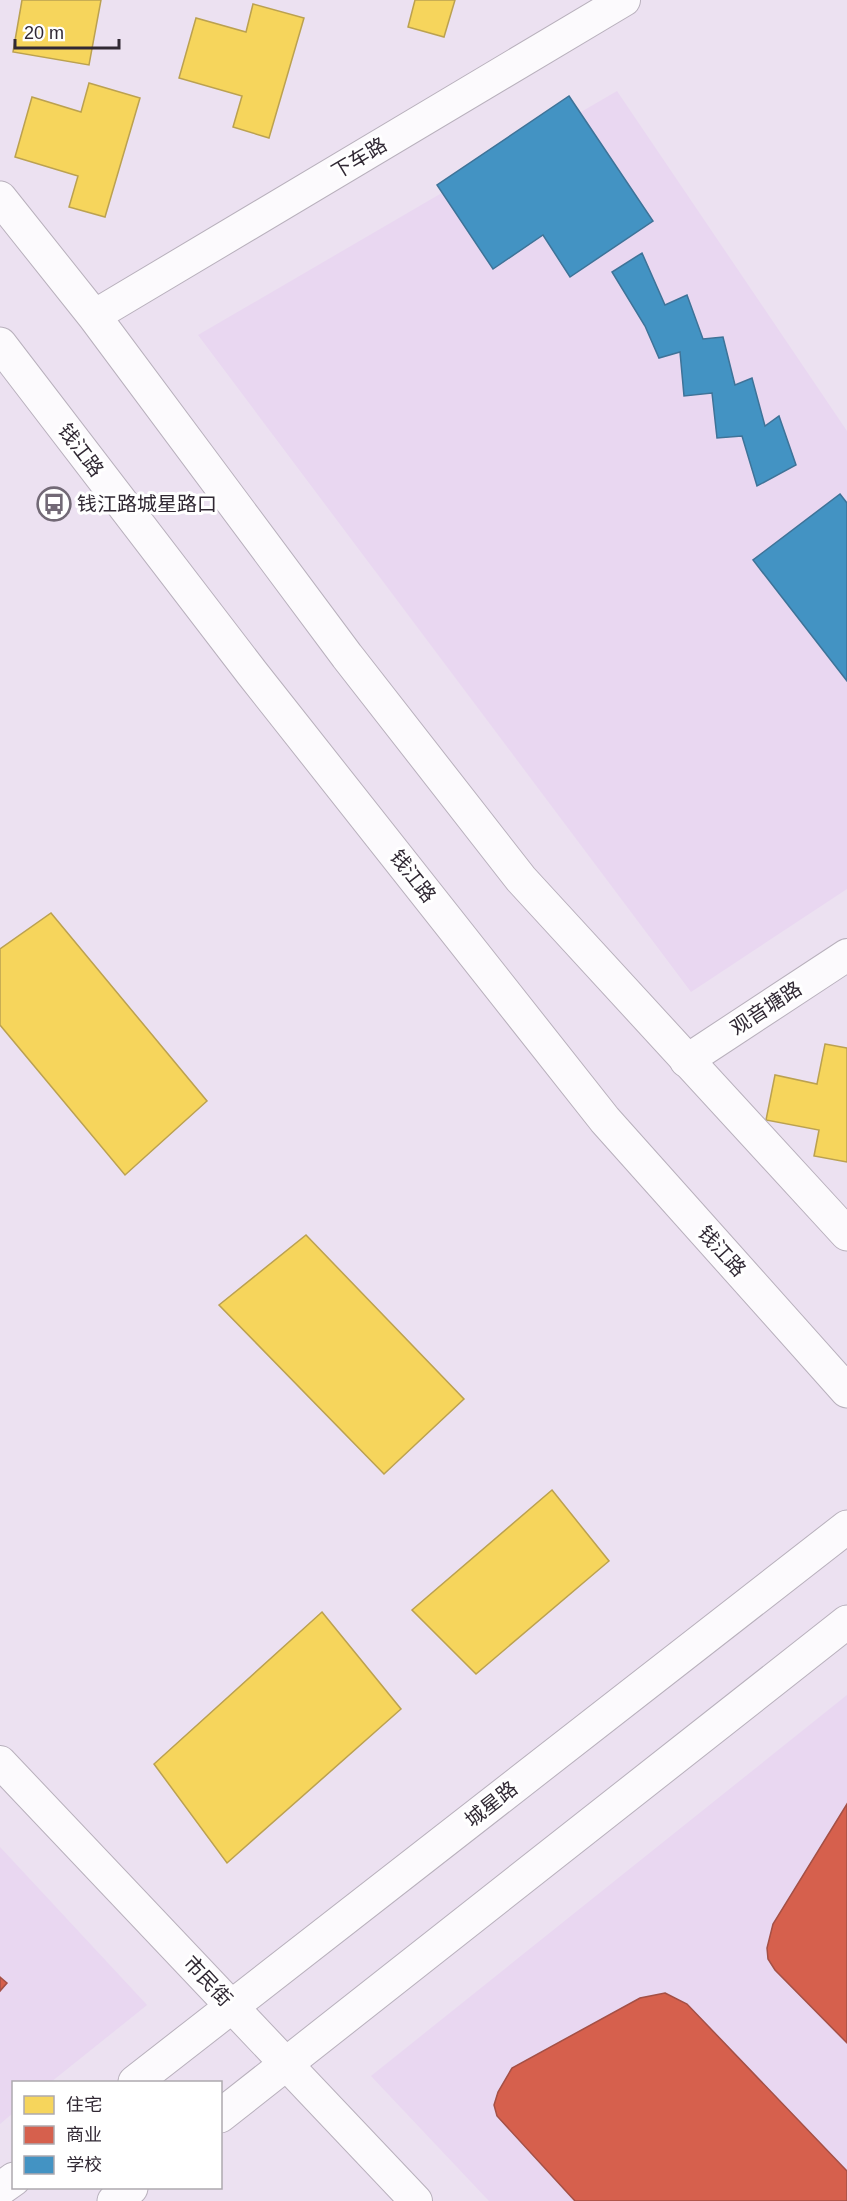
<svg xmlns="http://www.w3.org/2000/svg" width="847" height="2201" font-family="Arial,'Noto Sans SC',sans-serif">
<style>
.built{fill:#e9d7f1}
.homes{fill:#f6d55c;stroke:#bba150;stroke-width:1.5}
.shops{fill:#d6604d;stroke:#a45046;stroke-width:1.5}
.schools{fill:#4393c3;stroke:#3e7398;stroke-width:1.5}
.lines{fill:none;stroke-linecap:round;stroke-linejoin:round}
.minor-casing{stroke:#b8b0bc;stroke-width:34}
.tertiary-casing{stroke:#b8b0bc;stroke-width:35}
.secondary-casing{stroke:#b8b0bc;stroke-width:35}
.minor{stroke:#fcfafd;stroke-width:32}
.tertiary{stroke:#fcfafd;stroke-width:33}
.secondary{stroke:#fcfafd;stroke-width:33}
.labels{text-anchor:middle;stroke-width:6;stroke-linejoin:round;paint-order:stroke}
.street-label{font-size:20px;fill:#312934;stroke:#fff}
.poi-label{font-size:20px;fill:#312934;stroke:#fff;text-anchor:start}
</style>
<rect width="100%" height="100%" fill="#ece1f1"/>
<g class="built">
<path d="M617,91L847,431V889L691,992L198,335Z"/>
<path d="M847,1695V2201H489L371,2076Z"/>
<path d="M0,1847L147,2005L51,2082H14L13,2113L0,2124Z"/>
</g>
<g class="homes">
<path d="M22,0H101L89,65L13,52Z"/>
<path d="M415,0H455L444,37L408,27Z"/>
<path d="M253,4L304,18L269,138L233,127L242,96L179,78L196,18L246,32Z"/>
<path d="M89,83L140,98L105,217L69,207L78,176L15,157L32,97L81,112Z"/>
<path d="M51,913L207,1101L125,1175L0,1025V949Z"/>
<path d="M825,1044L847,1048V1162L814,1156L819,1130L766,1120L775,1075L817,1084Z"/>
<path d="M306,1235L464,1399L384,1474L219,1305Z"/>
<path d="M552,1490L609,1561L476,1674L412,1610Z"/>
<path d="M322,1612L401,1709L227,1863L154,1764Z"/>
</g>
<g class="shops">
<path d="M847,1804V2043L775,1970L768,1959L767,1948L773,1924Z"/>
<path d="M0,1977L7,1983L0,1991Z"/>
<path d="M665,1993L687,2004L847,2171V2201H575L497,2116L494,2105L498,2092L512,2068L640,1998Z"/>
</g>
<g class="schools">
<path d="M569,96L653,221L570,277L543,235L493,269L437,185Z"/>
<path d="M642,253L665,305L687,295L703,339L723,337L735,385L752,378L765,426L779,416L796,465L757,486L742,436L717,438L712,393L684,396L680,352L659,358L645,326L612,272Z"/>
<path d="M840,494L847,503V681L753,560Z"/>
</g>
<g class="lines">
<g class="minor-casing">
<g id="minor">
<path d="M94,316L624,0"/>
<path d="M686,1061L847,955"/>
<path d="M0,1762L416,2201"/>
</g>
</g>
<g class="tertiary-casing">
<g id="tertiary">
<path d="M135,2082L847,1527"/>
<path d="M220,2116L847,1622"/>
<path d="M0,2189L14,2179"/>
<path d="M114,2201L131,2188"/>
</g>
</g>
<g class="secondary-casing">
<g id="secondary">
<path d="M0,198L94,316L347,656L521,879L847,1234"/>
<path d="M0,344L252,673L605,1120L847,1391"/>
</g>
</g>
<use href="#minor" class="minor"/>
<use href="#tertiary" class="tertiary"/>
<use href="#secondary" class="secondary"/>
</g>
<defs>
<g id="bus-ring" transform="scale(1.725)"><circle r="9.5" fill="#fff" stroke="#726976" stroke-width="1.5"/><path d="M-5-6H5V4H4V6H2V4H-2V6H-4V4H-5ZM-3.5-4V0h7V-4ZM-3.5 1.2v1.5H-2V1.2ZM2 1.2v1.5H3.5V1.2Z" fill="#726976"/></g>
</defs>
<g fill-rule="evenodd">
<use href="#bus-ring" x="54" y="504"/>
</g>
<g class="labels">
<g class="street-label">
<text transform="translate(359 158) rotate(-31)" y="7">下车路</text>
<text transform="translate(81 450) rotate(53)" y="7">钱江路</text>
<text transform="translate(413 876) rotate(52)" y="7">钱江路</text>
<text transform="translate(766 1008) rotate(-33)" y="7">观音塘路</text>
<text transform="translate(722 1251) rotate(48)" y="7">钱江路</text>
<text transform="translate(491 1804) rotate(-38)" y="7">城星路</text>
<text transform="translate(208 1981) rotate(47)" y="7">市民街</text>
</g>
<g class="poi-label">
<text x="77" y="511">钱江路城星路口</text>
</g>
</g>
<rect x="12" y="2081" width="210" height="108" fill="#ffffff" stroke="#ada9ae" stroke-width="1.5"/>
<rect x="24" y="2096" width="30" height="18" fill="#f6d55c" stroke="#ada9ae" stroke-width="1.5"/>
<text x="66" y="2111" font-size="18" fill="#312934">住宅</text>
<rect x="24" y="2126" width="30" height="18" fill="#d6604d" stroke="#ada9ae" stroke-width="1.5"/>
<text x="66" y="2141" font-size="18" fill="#312934">商业</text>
<rect x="24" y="2156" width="30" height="18" fill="#4393c3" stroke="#ada9ae" stroke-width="1.5"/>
<text x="66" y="2171" font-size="18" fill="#312934">学校</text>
<path d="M15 39v9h104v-9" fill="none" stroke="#312934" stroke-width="3"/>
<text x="24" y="39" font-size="18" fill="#312934" stroke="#ffffff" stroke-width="4.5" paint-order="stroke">20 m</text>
</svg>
